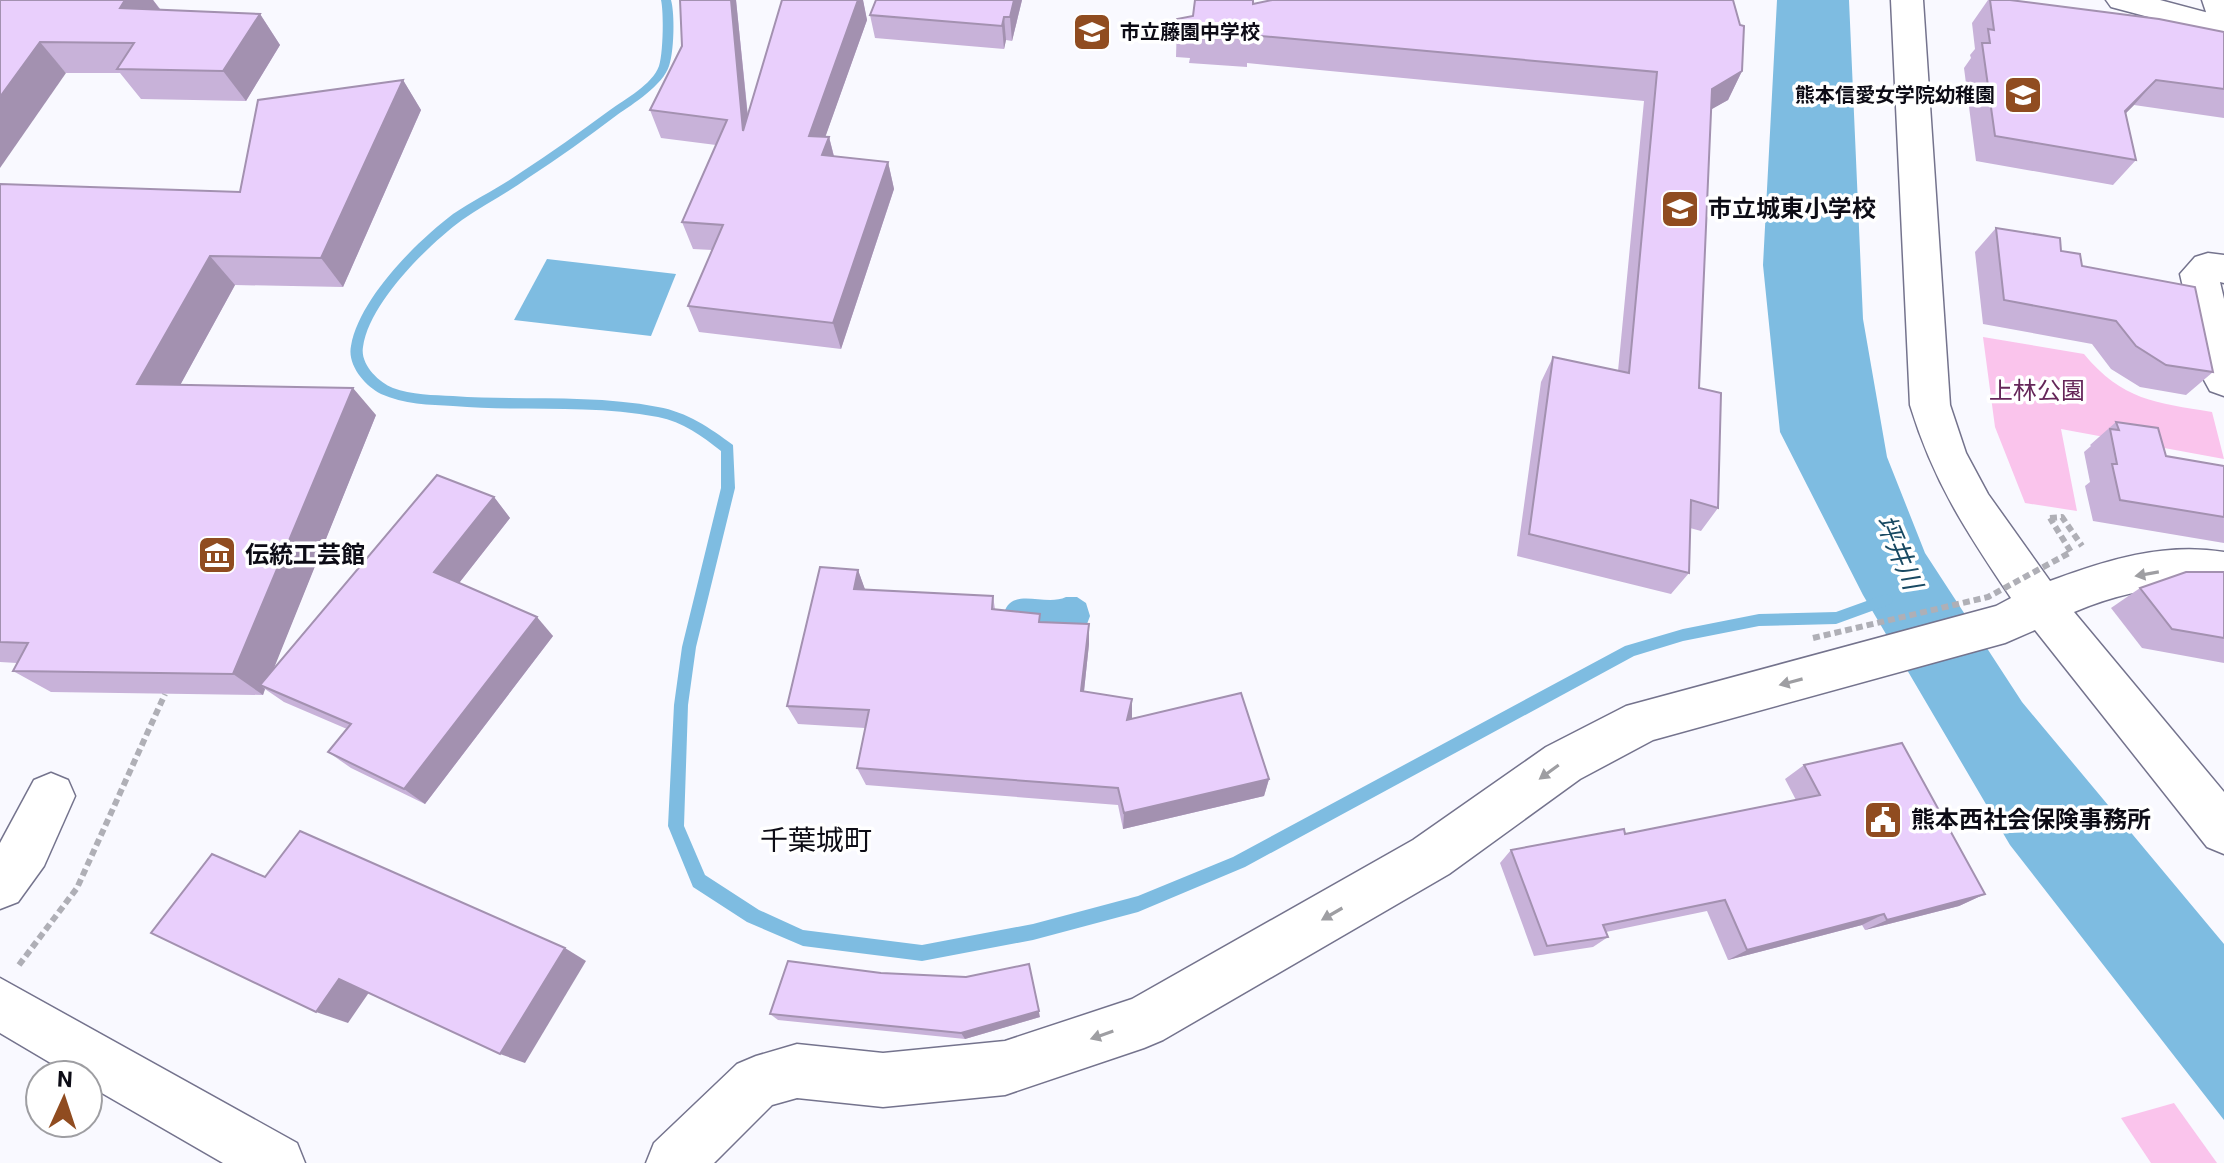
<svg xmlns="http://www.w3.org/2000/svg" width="2224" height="1163" font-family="Roboto,'Noto Sans JP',sans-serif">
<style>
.green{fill:#fac4ec}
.water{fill:#7ebce1}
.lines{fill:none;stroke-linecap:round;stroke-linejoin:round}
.stream{fill:#7ebce1;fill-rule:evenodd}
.minor-casing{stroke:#74738d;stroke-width:3}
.major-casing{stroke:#74738d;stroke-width:3}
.path{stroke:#afafb6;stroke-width:6;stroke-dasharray:7 4;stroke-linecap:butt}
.minor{fill:#fff;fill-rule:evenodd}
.major{fill:#fff;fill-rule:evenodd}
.path-bridge{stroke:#afafb6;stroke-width:6;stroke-dasharray:7 4;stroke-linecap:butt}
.wall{fill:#c8b2d9}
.shaded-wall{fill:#a391b0}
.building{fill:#e9cffc;stroke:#a391b0;stroke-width:2}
.oneway{fill:#9e9ea2}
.labels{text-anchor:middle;stroke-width:7;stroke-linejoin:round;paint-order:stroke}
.far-poi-label{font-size:20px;font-weight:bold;fill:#0d0c16;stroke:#fff;text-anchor:start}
.poi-label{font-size:24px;font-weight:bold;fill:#0d0c16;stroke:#fff;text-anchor:start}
.park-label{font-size:24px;fill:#652659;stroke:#fff}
.water-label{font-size:26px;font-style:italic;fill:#184962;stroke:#fff}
.quarter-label{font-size:28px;fill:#0d0c16;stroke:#fff}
</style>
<rect width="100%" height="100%" fill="#f9f9ff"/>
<g class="green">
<path d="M1983,337L2084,354C2122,400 2156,403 2212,412L2224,459L2061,429L2077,511L2025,503L1995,427Z"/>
<path d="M2174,1103L2217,1163H2151L2121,1118Z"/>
</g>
<g class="water">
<path d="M1777,0H1849L1863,319L1887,457L1925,553L2022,702L2224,944V1120L2010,845L1863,595L1780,432L1763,265Z"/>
<path d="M547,259L676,274L651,336L514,320Z"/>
<path d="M1066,597H1077L1086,603L1090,616L1087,624L1072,632L1004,613C1012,586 1045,607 1066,597Z"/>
</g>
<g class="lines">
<path class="stream" d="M661,0H671C675,14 674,52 669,66C663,85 633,104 617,115C588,137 559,158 528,178C507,193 483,205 462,220C427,246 369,303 363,347C360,364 378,382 393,388C411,395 434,395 453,396C521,401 591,394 658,407C687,412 710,428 733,445L735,488L696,647L688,705L684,826L705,875L759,910L803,930L922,945L1033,924L1138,896L1233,857L1625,646L1683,629L1759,614L1836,612L1886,594L1891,596L1893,600L1891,604L1836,624L1759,626L1683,641L1634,656L1245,867L1138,912L1033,940L922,961L803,946L747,922L693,887L668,826L674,705L682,647L721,488V451C702,436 683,422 658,417C591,404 521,412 453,406C430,405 403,404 381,394C365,386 347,365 351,346C359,299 416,242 453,214C475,199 499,188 520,173C551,153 580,132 610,110C625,99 652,85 659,66C663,54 664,13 661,0Z"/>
<g class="minor-casing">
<g id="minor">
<path d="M1891,0H1923L1950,405L1966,453L1988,494L2050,581C2106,560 2164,542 2224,552V590C2173,581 2122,592 2074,612L2224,792V854L2207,847L2035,630L2005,643L1653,740L1580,779L1449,874L1163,1040L1144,1048L1005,1095L883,1107L797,1098L772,1105L714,1163H646L654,1143L737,1064L756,1056L797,1044L883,1053L1005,1041L1132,999L1413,840L1546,747L1626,706L1996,606L2011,598C1966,531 1934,483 1910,405Z"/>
<path d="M2202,0H2224V35L2208,33L2203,26L2206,12Z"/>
<path d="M2208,253L2224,255V283L2220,282L2224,299V396L2210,391L2204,380L2180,274L2195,257Z"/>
<path d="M51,773L68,780L75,796L44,866L18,902L0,909V843L34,780Z"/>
</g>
</g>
<g class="major-casing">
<g id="major">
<path d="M2106,0H2160L2224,17V37L2111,7Z"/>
<path d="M0,978L297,1143L305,1163H223L88,1085V1075H71L0,1033Z"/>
</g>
</g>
<g class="path">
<path d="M2050,518L2062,517L2082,546"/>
<path d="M19,965L77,888L165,694"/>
</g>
<use href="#minor" class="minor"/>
<use href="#major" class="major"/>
<path class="path-bridge" d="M1813,638L1988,597L2071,552L2050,518"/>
</g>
<g class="wall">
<path d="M0,0H153L161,10L260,14L280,45L246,101L141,99L120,73H66Z"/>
<path d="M680,0H736L748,116L782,0H863L867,20L825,137H829L834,156L888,162L894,189L841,349L699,332L688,306L712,250L693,249L682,222L716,145L661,138L650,110L682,46Z"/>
<path d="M876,0H1022L1012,41L1006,40L1004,49L875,38L870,15Z"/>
<path d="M1988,0H2010L2224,32V118L2134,105L2125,114L2136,160L2113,185L1976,161L1964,68L1971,58L1970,55L1975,49L1972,23Z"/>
<path d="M1253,4L1742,71L1728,100L1711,109L1699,388L1718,508L1701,531L1690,528L1689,573L1671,594L1517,556L1541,382L1553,357L1618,371L1644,101L1247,63V67L1189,63L1190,58L1176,57L1177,19Z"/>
<path d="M403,80L421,110L343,287L235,285L180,385L376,415L273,669L494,497L510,518L459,583L553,636L425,804L351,768L328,752L347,729L284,702L265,689L263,695L51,692L13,671L17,663L0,662V184L240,192Z"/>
<path d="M1996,228L2061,251L2213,372L2186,395L2140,387L2111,369L2092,344L1983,324L1975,252Z"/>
<path d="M2116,422L2166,456L2224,466V543L2093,521L2085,486L2090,482L2084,452L2091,446L2090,445Z"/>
<path d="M858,570L865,590L993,596L995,609L1041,622L1089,624V644L1084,691L1132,719L1269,779L1264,796L1123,829L1118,805L866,785L857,768L865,728L798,724L787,706Z"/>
<path d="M2224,572V663L2142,648L2111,608L2140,588Z"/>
<path d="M1804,765L1985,894L1959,906L1865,930L1862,925L1728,960L1707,911L1606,932L1608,937L1593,947L1534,956L1500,863L1511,850L1625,834L1796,800L1785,779Z"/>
<path d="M770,1014L1040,1017L965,1039L778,1020Z"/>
</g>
<g class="shaded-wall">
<path d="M125,0H153L161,11L120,8Z"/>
<path d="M731,0H736L752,159L743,131Z"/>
<path d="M858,0H863L867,20L816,163L809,136Z"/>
<path d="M1014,0H1022L1012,41L1010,17Z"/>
<path d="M260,14L280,45L246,101L223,71Z"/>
<path d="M1004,17L1006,40L1004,49L1002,26Z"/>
<path d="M40,42L66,73L0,168V97Z"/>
<path d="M1742,71L1728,100L1698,117L1712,89Z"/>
<path d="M403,80L421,110L343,287L321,258Z"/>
<path d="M2156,80L2134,105L2103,136L2125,111Z"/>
<path d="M829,137L836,165L822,155Z"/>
<path d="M888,162L894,189L841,349L833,323Z"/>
<path d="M210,256L235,285L166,411L137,384Z"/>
<path d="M353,388L376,415L266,688L260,685L265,689L263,695L233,674Z"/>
<path d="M494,497L510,518L452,592L434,572Z"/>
<path d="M858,570L866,592L854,589Z"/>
<path d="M537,617L553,636L425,804L404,789Z"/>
<path d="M1089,624V644L1082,710L1081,691Z"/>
<path d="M1132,699V718L1127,720Z"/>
<path d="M1269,779L1264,796L1123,829L1124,813Z"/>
<path d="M1985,894L1959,906L1865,930L1887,920Z"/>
<path d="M1884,914L1862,925L1728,960L1747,950Z"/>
<path d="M565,948L586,961L525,1063L500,1054Z"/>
<path d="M1029,964L1040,1017L965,1039L961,1033Z"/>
<path d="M339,979L370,991L348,1023L316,1012Z"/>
</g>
<g class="building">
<path d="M0,0H125L120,8L260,14L223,71L117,69L134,43L40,42L0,97Z"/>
<path d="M680,0H731L743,131L782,0H858L809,136L829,137L822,155L888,162L833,323L688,306L723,225L682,222L727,120L650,110L682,46Z"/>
<path d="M876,0H1014L1010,17H1004L1002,26L870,15Z"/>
<path d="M1195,0H1253V4L1272,0H1733L1740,25L1744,26L1742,71L1712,89L1699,388L1721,393L1718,508L1691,500L1689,573L1529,534L1553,357L1629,373L1657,72L1250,35V39L1191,35L1192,30L1178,28L1177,19L1193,16Z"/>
<path d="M1990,0H2010L2159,19L2224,32V89L2156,80L2125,111L2136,160L1995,136L1982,43H1990L1988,29L1994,30Z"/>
<path d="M403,80L321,258L210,256L137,384L353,388L233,674L13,671L28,643L0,642V184L240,192L258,100Z"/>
<path d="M1996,228L2060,238L2061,251L2080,254L2082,266L2195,287L2213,372L2166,365L2136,346L2116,321L2004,300Z"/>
<path d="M2116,422L2158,428L2166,456L2224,466V517L2120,500L2112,464H2117L2110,429L2119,430Z"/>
<path d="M437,475L494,497L434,572L537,617L404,789L328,752L351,724L260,685Z"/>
<path d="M820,567L858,570L854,589L993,596L992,609L1040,614L1039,622L1089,624L1081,691L1132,699L1127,720L1241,693L1269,779L1124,813L1118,788L857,768L869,710L787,706Z"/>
<path d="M2186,572H2224V638L2172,629L2140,588Z"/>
<path d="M1902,743L1985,894L1887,920L1884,914L1747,950L1725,900L1603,925L1608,937L1547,946L1511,850L1624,829L1625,834L1820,795L1804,765Z"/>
<path d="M300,831L565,948L500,1054L339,979L316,1012L151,933L212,854L265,877Z"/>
<path d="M788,961L881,973L966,977L1029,964L1039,1011L961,1033L770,1014Z"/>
</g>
<defs><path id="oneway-solid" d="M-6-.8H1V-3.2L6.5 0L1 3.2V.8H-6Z" transform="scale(2)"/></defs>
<g class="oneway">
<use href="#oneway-solid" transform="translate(2147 574) rotate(170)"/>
<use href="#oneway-solid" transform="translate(1791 682) rotate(165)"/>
<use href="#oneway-solid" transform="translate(1549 772) rotate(144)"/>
<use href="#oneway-solid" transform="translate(1332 914) rotate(150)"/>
<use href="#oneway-solid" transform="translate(1102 1035) rotate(161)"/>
</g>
<defs>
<g id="school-square" transform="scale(2)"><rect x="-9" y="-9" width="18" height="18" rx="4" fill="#904c20" stroke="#fff"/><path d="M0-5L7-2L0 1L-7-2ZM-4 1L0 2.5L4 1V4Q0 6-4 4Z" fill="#fff"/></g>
<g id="museum-square" transform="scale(2)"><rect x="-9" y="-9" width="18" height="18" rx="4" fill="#904c20" stroke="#fff"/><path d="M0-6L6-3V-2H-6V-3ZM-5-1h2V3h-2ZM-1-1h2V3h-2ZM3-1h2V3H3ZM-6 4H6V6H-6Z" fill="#fff"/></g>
<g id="civic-square" transform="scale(2)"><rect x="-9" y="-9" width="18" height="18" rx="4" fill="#904c20" stroke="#fff"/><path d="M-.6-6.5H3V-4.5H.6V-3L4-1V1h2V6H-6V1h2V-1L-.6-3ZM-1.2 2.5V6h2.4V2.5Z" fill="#fff"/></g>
</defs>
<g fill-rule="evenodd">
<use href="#school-square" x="1092" y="32"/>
<use href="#school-square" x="2023" y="95"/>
<use href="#school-square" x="1680" y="209"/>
<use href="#museum-square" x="217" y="555"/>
<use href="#civic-square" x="1883" y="820"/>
</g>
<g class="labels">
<g class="far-poi-label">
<text x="1120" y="39">市立藤園中学校</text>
<text x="1995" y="102" text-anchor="end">熊本信愛女学院幼稚園</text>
</g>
<g class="poi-label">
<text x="1708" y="217">市立城東小学校</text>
<text x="245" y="563">伝統工芸館</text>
<text x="1911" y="828">熊本西社会保険事務所</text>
</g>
<g class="park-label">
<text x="2037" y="399">上林公園</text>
</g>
<g class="water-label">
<text transform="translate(1899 552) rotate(67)" y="9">坪井川</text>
</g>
<g class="quarter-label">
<text x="816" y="850">千葉城町</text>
</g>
</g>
<g transform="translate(64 1099) rotate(3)"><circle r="38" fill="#ffffff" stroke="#9e9ea2" stroke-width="2"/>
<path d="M0-6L14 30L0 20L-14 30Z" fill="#904c20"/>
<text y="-12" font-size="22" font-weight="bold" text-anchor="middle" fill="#0d0c16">N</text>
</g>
</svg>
